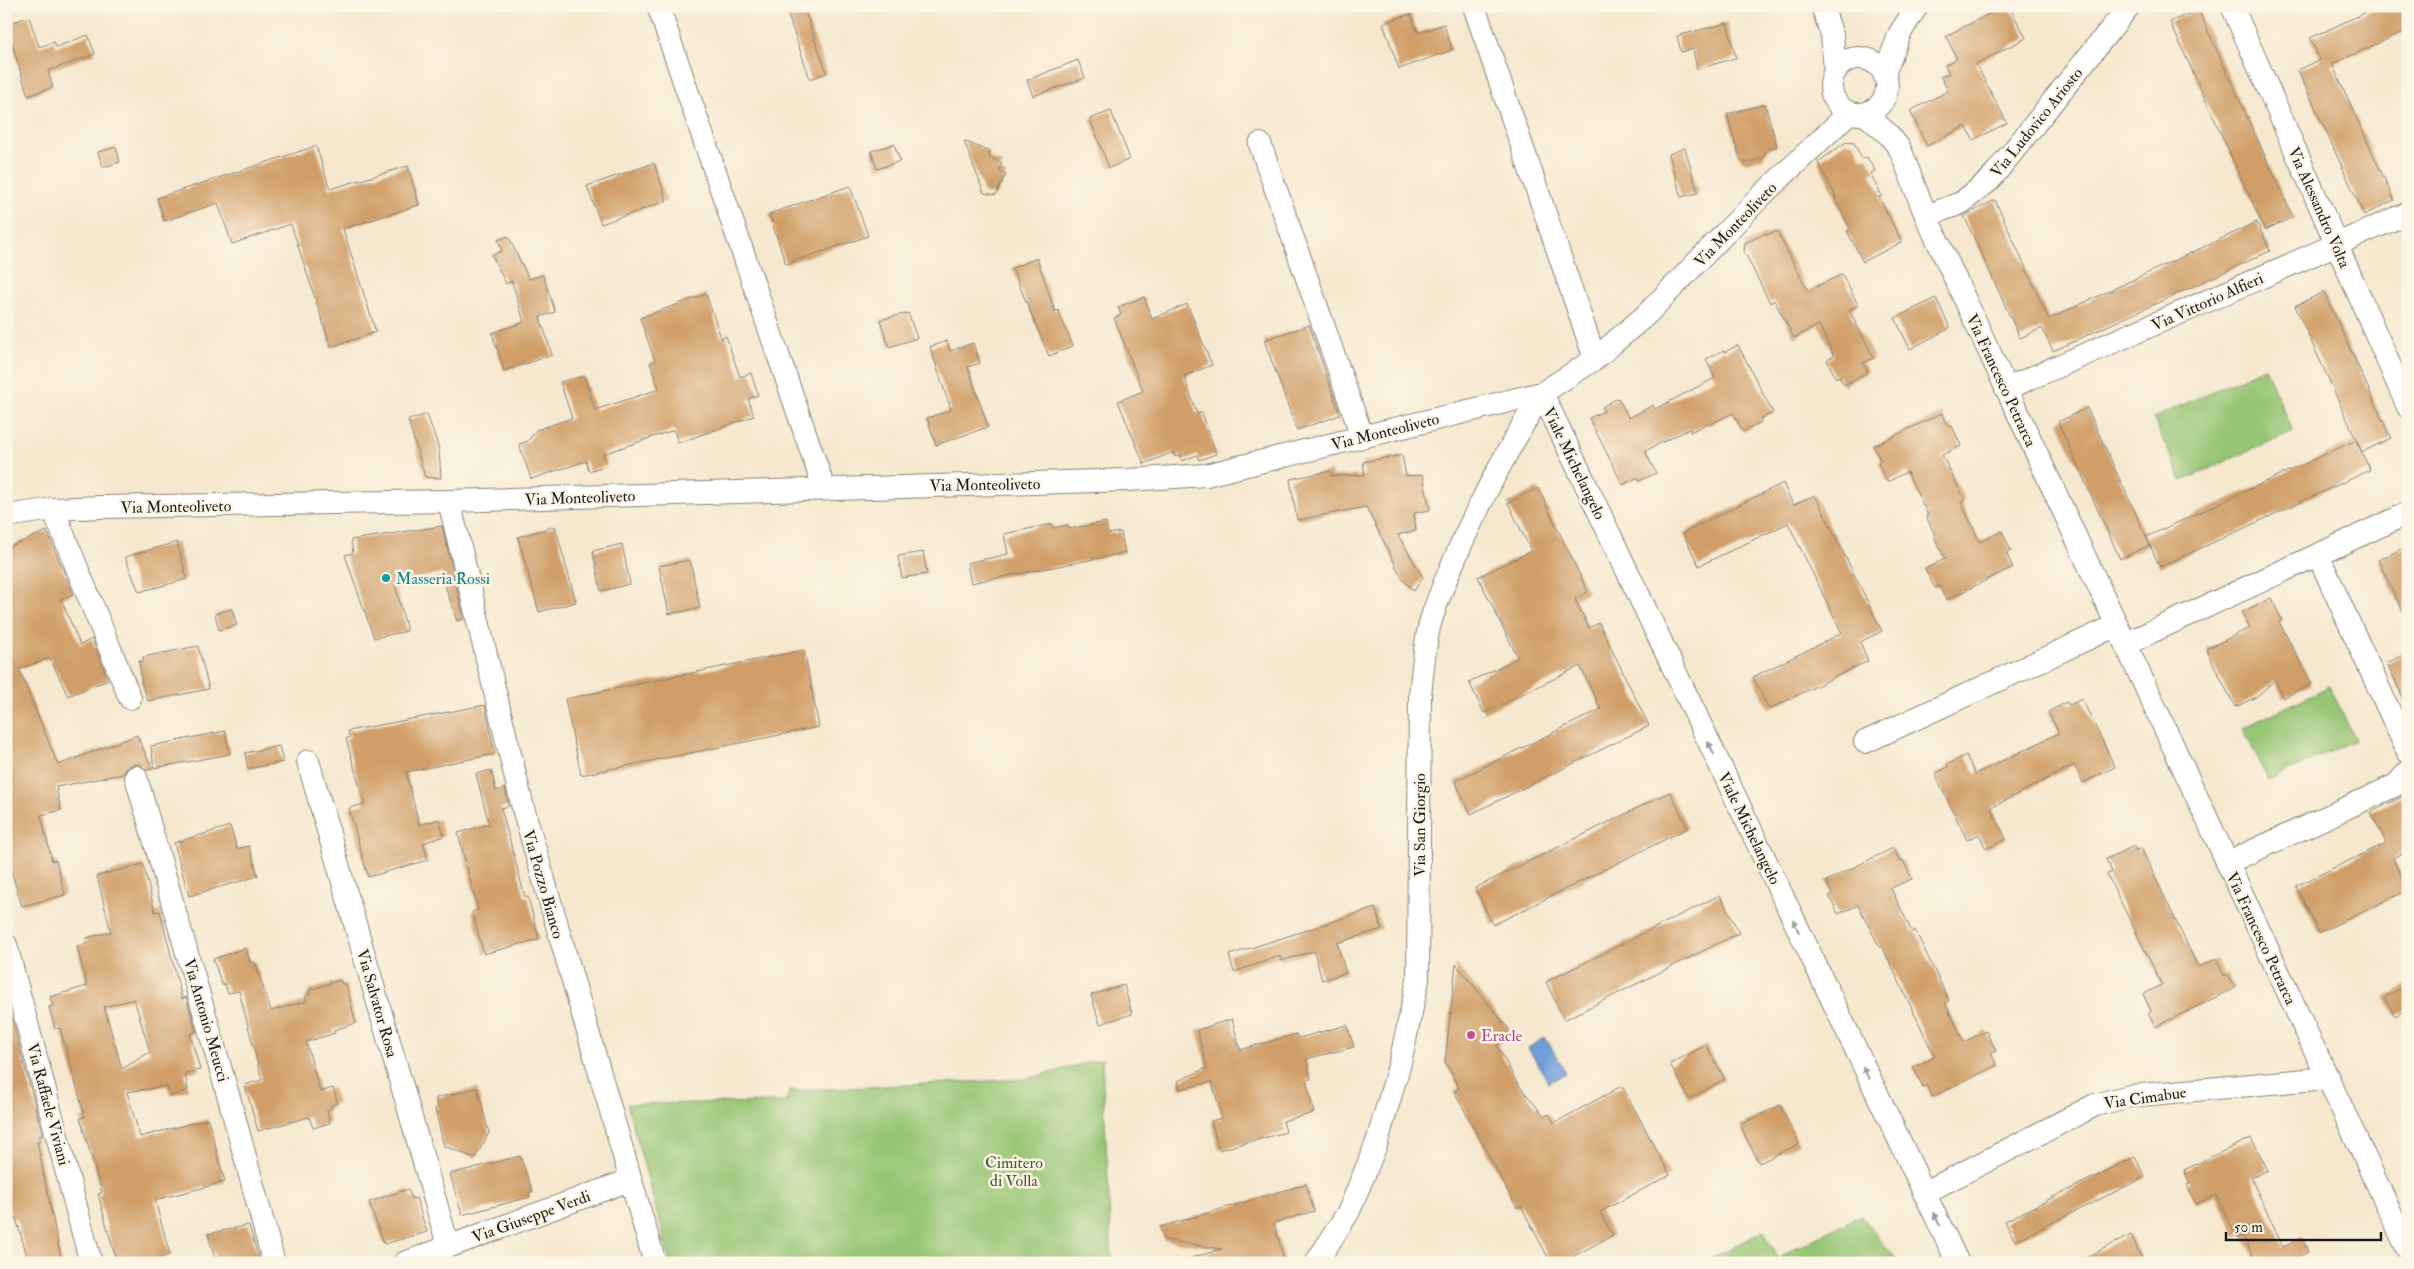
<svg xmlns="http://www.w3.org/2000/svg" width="2414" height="1269" font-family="'IM FELL Double Pica',serif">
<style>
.green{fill:#96c574;stroke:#597048}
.water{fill:#709ed8;stroke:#465d7a}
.building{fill:#d09f69;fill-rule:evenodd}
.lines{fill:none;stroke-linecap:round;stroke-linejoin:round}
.minor-casing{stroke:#888276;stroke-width:24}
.minor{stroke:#fff;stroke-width:22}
.oneway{fill:#999}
.culture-dot{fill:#0f9aa8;stroke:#fcf5e5;stroke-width:2}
.hotel-dot{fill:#d1479c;stroke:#fcf5e5;stroke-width:2}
.labels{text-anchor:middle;stroke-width:5;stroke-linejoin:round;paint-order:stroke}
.street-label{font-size:16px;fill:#1c1c1c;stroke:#fcf5e5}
.culture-label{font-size:16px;fill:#0d838f;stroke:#fcf5e5;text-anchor:start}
.hotel-label{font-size:16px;fill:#b23c85;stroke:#fcf5e5;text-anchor:start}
.park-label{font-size:16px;fill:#47573b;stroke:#fcf5e5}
</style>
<rect width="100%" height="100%" fill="#fcf5e5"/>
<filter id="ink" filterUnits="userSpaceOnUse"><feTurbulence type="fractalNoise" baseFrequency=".02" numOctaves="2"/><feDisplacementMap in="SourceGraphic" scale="10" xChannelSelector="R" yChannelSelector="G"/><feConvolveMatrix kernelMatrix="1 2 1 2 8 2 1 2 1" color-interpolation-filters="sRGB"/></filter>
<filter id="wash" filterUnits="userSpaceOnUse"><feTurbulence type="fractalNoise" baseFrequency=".0096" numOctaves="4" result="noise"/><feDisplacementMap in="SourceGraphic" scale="20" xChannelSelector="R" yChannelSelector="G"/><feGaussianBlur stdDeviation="1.12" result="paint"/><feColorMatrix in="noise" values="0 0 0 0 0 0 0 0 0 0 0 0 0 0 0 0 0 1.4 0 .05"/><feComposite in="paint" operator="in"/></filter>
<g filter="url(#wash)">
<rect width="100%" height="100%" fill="#f5e8cf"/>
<g class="green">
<path d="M2265,368L2293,431L2182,481L2153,418Z"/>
<path d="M2330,686L2355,740L2268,781L2243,728Z"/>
<path d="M1102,1059L1112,1263H671L627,1104L786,1102L789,1091L1026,1079Z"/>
<path d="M1861,1215L1899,1263H1784L1781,1256Z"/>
<path d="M1764,1231L1780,1263H1701Z"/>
</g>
<path class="water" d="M1545,1037L1566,1073L1549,1083L1528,1048Z"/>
<g id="blocks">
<g class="building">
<path d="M785,6H803L827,73L810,79Z"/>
<path d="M2004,6H2009L2026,38L1976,64L2007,123L1973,140L1966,126L1927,146L1910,111L1948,91L1941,77L1949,73L1945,65L1957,59L1946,36Z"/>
<path d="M2380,6H2408V30L2332,64L2394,200L2364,215L2298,70L2320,60L2310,38Z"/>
<path d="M2198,9L2293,217L2265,230L2170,22Z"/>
<path d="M1411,14L1418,33L1444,24L1452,50L1399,69L1383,23Z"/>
<path d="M29,17L39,47L54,42L56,47L88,35L95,54L48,71L53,87L28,96L6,24Z"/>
<path d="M1727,23L1736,58L1697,69L1693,49L1681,52L1677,36Z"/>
<path d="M1078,60L1085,78L1033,96L1027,80Z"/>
<path d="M1765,104L1777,146L1768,149L1763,158L1746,163L1740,159L1727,114Z"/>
<path d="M1111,111L1130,159L1109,168L1090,119Z"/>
<path d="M964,141L990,152L989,157L1002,163L999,171L1006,174L996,195L984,193Z"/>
<path d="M1846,142L1854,143L1862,159L1867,157L1875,171L1870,173L1882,196L1879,197L1902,242L1863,262L1847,231L1850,229L1834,197H1836L1818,162Z"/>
<path d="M894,144L900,161L877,169L871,151Z"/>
<path d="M316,146L330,189L408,166L419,205L343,229L376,332L331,347L291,224L232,244L218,203L164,221L157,198Z"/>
<path d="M116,147L120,162L103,167L98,152Z"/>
<path d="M1685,148L1698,193L1681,197L1669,154Z"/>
<path d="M654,163L667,201L601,224L587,186Z"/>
<path d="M850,186L868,236L786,264L769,214Z"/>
<path d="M1995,200L2049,319L2257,222L2270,251L2053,351L2042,328L2020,338L1964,216Z"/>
<path d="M1777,231L1808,291L1842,274L1858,305L1849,310L1874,358L1863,363L1868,372L1844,385L1839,376L1836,378L1827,360L1834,356L1819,325L1794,338L1774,300L1770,303L1744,251L1745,243L1766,233L1767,235Z"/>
<path d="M508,236L529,279L543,275L555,312L540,317L552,355L504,371L492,333L524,322L512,281L506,284L492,255L502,251L498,240Z"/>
<path d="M1037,258L1055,311L1058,310L1073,346L1049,356L1012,268Z"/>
<path d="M2324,292L2391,438L2362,452L2295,306Z"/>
<path d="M706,294L721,338L726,336L740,377L751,373L758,395L748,399L754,416L678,443L674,430L603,454L607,465L589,471L586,461L531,479L519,444L528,441L536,430L572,418L560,382L584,376L595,410L659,389L650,363L655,361L640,318Z"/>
<path d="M1144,297L1152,319L1187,304L1212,365L1184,376L1197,414L1202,412L1216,454L1199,460L1197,455L1182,461L1181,455L1175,457L1173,452L1144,464L1118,401L1143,391L1114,318L1121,315L1118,307Z"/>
<path d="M1936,298L1950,328L1910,349L1895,318Z"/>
<path d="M908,313L917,338L889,347L880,320Z"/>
<path d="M1309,325L1340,415L1297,430L1264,340Z"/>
<path d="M947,341L950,351L973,343L980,363L968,367L988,427L936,445L927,418L951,410L930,347Z"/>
<path d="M1738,345L1773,413L1760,419L1761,422L1743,432L1733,413L1709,425L1708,423L1690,432L1689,429L1645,451L1656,473L1639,481L1638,477L1623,485L1589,418L1604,411L1602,407L1618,398L1629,418L1653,405L1655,409L1715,378L1706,359L1724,350L1725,352Z"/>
<path d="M2087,408L2150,545L2120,559L2058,422Z"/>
<path d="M1942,413L1949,427L1952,426L1961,446L1942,455L1965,500L1961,502L1980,542L2002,531L2011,551L2006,553L2013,567L1946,600L1939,586L1935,588L1925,569L1945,559L1934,536L1935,535L1926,516L1928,515L1907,472L1887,482L1878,462L1881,461L1873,446Z"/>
<path d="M427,414L439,449L441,478L425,477L408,420Z"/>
<path d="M2356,440L2370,470L2160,567L2146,537Z"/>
<path d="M1402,455L1406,476L1423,475L1430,510L1414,513L1416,531L1398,535L1423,577L1414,591L1403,580L1366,507L1297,520L1290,479L1331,471L1332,476L1365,475L1363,462Z"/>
<path d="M1783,483L1793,505L1815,495L1882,631L1860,642L1868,661L1769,709L1753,677L1842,633L1788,523L1699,566L1683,533Z"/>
<path d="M1538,488L1588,592L1575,599L1589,628L1599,623L1649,726L1471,814L1455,781L1601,709L1580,666L1484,713L1469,682L1518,658L1478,577L1531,551L1508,503Z"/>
<path d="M1106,522L1108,534L1121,532L1125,553L971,583L967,563L1008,554L1004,534L1052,524L1053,528L1068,525L1069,529Z"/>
<path d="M442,526L464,619L457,621L441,573L395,584L407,631L374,638L345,555L353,553L351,540Z"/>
<path d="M555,526L576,602L539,612L518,537Z"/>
<path d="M47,531L73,594L61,599L80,645L92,639L108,680L68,696L50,658L19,669L58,765L137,735L152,769L146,770L140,764H133L127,768L123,774L56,787L61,810L41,815L52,861L56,860L65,895L22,906L6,854V548Z"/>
<path d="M177,542L187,579L139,592L125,557Z"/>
<path d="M622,544L630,584L601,591L593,551Z"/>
<path d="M2408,546V622L2378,560Z"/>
<path d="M923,552L927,574L902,578L898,556Z"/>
<path d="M690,560L700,608L669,614L659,566Z"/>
<path d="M2271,598L2282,620L2279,622L2312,684L2283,698L2275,680L2256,697L2235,707L2206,649L2250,628L2242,612Z"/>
<path d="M232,609L237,625L219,630L215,614Z"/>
<path d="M198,646L209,689L148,701L142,685L139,661H143V657Z"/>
<path d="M804,650L819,727L581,775L565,699Z"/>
<path d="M2408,653V708L2387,663Z"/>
<path d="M2082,699L2115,767L2083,783L2074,765L1991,808L2006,839L1986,849L1979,834L1967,840L1935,774L1948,767L1947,765L1966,755L1975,774L2059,733L2048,712L2067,702L2069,705Z"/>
<path d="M485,705L495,754L406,772L419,825L439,819L444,836L423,843L428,860L368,877L349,808L365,804L346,739L350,737L348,731Z"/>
<path d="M225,731L230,754L154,768L151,746Z"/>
<path d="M279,746L283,762L248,769L245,753Z"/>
<path d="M491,770L496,791L505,788L509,806L501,808L525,897H528L539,939L484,954L472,912L478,910L458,833L489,824L476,774Z"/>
<path d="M1670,792L1688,828L1493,925L1475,888Z"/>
<path d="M2408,794V851L2393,858L2408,890L2319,933L2296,886L2386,843L2371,812Z"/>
<path d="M230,826L237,849L249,846L258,876L189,896L174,843Z"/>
<path d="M2134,846L2136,851L2141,848L2198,967L2216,959L2224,976L2227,974L2235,988L2155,1027L2148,1013L2151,1011L2143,994L2162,985L2107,874L2112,872L2106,859Z"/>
<path d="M1893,848L1900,861L1903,860L1912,879L1891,888L1912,932L1915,930L1949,1001L1945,1003L1964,1042L1986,1031L1996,1051L1991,1053L1997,1065L1932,1097L1926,1085L1923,1087L1913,1067L1935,1057L1882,946L1880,948L1858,905L1838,914L1829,896L1832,894L1826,881Z"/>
<path d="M143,864L155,912L160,911L182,999L186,997L193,1020L196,1032L190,1034L200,1070L185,1073L188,1090L171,1096L167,1086L127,1092L140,1137L208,1119L225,1182L155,1200L170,1255L142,1263H117L98,1194L102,1193L80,1118L85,1117L60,1028L55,1029L49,1007L53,1006L50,997L87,986L77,946L87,944L86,938L111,932L97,876ZM134,999L150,1052L122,1069L104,1007Z"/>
<path d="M1720,895L1739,933L1564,1020L1546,982Z"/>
<path d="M1375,908L1382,929L1337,943L1346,973L1322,980L1314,951L1281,961L1280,956L1234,972L1229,955Z"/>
<path d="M246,948L250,962H255L271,1011L307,1001L305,996L309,995V990L340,980L342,984H346L356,1023L334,1030L335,1033L306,1042L320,1092L333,1088L338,1103L331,1105L332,1108L327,1110L330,1123L313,1128L309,1117L258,1131L245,1085L262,1080L239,991L228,993L225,984L222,985L213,959Z"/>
<path d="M1456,964L1513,1034L1497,1045L1517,1083L1544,1116L1549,1114L1554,1123L1622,1086L1670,1175L1600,1212L1613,1235L1561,1263H1551L1521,1206L1517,1208L1454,1091L1459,1088L1445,1062Z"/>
<path d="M2408,984V1009L2395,1016L2385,997Z"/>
<path d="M1124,985L1132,1014L1100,1024L1091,995Z"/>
<path d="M11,1016L43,1135L39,1136L40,1141L37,1142L62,1263H29L16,1218H12L6,1201V1017Z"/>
<path d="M1232,1019L1240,1050L1296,1034L1299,1038L1347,1025L1354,1047L1306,1059L1311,1079L1306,1080L1314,1113L1283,1121L1286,1132L1219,1150L1211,1121L1222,1118L1212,1082L1180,1089L1178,1081L1207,1068L1197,1030Z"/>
<path d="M1706,1045L1725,1079L1689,1099L1670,1064Z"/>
<path d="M477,1088L489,1133L475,1158L444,1146L435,1109L438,1108L436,1098Z"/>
<path d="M1780,1105L1799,1144L1759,1163L1740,1125Z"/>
<path d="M2251,1138L2268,1170L2251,1178L2283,1247L2302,1238L2308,1252L2290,1261L2291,1263H2250L2255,1260L2243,1236L2237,1238L2216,1195L2196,1204L2187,1184L2190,1183L2184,1170Z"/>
<path d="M520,1156L533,1192H529L530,1197L462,1215L450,1174Z"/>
<path d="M2135,1157L2145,1177L2015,1241L2005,1221Z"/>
<path d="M1306,1184L1314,1211L1274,1223L1285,1263H1191V1258L1222,1249L1164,1240L1160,1227Z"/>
<path d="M408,1189L412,1199L416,1198L427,1232L384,1244L369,1202Z"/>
<path d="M249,1225L260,1263H216L208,1234Z"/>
<path d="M2131,1235L2144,1263H2075Z"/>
</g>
</g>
</g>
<g filter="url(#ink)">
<use href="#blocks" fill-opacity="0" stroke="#888276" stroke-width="1"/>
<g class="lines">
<g class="minor-casing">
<g id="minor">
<path d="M658,6L824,488"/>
<path d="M1474,6L1595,359"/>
<path d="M1822,6L1832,35L1835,71"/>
<path d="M2232,6L2408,407"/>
<circle cx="1859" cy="86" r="28"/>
<path d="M1884,74L1900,33L1917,6"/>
<path d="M1865,114L1889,135L1900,149L1926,216L2408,1250"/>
<path d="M1260,144L1362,436"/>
<path d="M1926,216L1961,203L1990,180L2129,6"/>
<path d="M2006,389L2408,213"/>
<path d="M1542,393L1958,1263"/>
<path d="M449,501L523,808L655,1263"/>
<path d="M53,509L130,698"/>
<path d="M6,516L53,509L101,507L449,501L1128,480L1206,475L1542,393L1595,359L1647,314L1760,197L1849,113"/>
<path d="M2318,555L2408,752"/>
<path d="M2125,644L2408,513"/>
<path d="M1865,742L2117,625"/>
<path d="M308,761L448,1245"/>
<path d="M136,777L229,1098L274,1263"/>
<path d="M2227,863L2396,785L2408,772"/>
<path d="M6,945L91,1263"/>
<path d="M1924,1193L2095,1105L2130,1096L2327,1078"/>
<path d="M404,1263L630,1180"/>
<path d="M1316,1263L1349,1211L1376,1145L1400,1063L1418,980L1420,695C1423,670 1424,644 1431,620C1440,591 1452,565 1464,538C1487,488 1513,440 1542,393"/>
</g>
</g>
<use href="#minor" class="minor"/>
</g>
<defs><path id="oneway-solid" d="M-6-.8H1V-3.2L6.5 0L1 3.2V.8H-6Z" transform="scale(1.25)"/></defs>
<g class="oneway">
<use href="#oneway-solid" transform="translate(1711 748) rotate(-116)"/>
<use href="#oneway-solid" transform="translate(1796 926) rotate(-116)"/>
<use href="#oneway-solid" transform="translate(1866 1073) rotate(-116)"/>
<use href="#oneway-solid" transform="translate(1937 1219) rotate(-116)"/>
</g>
</g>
<circle class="culture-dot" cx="386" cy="578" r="5"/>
<circle class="hotel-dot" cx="1471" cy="1035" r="5"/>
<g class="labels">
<g class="street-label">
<text transform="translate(2036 122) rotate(-51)" y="6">Via Ludovico Ariosto</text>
<text transform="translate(2320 207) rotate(66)" y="6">Via Alessandro Volta</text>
<text transform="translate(1735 224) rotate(-46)" y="6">Via Monteoliveto</text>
<text transform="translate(2207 301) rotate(-24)" y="6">Via Vittorio Alfieri</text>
<text transform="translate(2002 380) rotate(65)" y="6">Via Francesco Petrarca</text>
<text transform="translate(1385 431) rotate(-14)" y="6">Via Monteoliveto</text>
<text transform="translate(1575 463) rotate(64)" y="6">Viale Michelangelo</text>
<text transform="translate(985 484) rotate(-1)" y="6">Via Monteoliveto</text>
<text transform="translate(580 497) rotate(-2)" y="6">Via Monteoliveto</text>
<text transform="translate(176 506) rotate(-1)" y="6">Via Monteoliveto</text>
<text transform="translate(1419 825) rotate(-90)" y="6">Via San Giorgio</text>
<text transform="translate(1750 828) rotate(64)" y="6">Viale Michelangelo</text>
<text transform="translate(544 884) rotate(74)" y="6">Via Pozzo Bianco</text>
<text transform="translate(2262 938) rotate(65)" y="6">Via Francesco Petrarca</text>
<text transform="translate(378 1003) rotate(74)" y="6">Via Salvator Rosa</text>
<text transform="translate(207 1020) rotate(74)" y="6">Via Antonio Meucci</text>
<text transform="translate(2145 1097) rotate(-8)" y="6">Via Cimabue</text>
<text transform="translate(49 1104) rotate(75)" y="6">Via Raffaele Viviani</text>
<text transform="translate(531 1216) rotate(-20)" y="6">Via Giuseppe Verdi</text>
</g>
<g class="culture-label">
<text x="396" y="584">Masseria Rossi</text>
</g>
<g class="hotel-label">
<text x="1481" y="1041">Eracle</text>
</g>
<g class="park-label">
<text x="1014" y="1168">Cimitero<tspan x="1014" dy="18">di Volla</tspan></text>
</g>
</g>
<rect width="2414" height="1269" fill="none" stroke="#fcf5e5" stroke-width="25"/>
<path d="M2226 1232v8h155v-8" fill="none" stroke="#1c1c1c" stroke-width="2.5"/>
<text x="2234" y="1232" font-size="15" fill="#1c1c1c" stroke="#fcf5e5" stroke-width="4" paint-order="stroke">50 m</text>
</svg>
